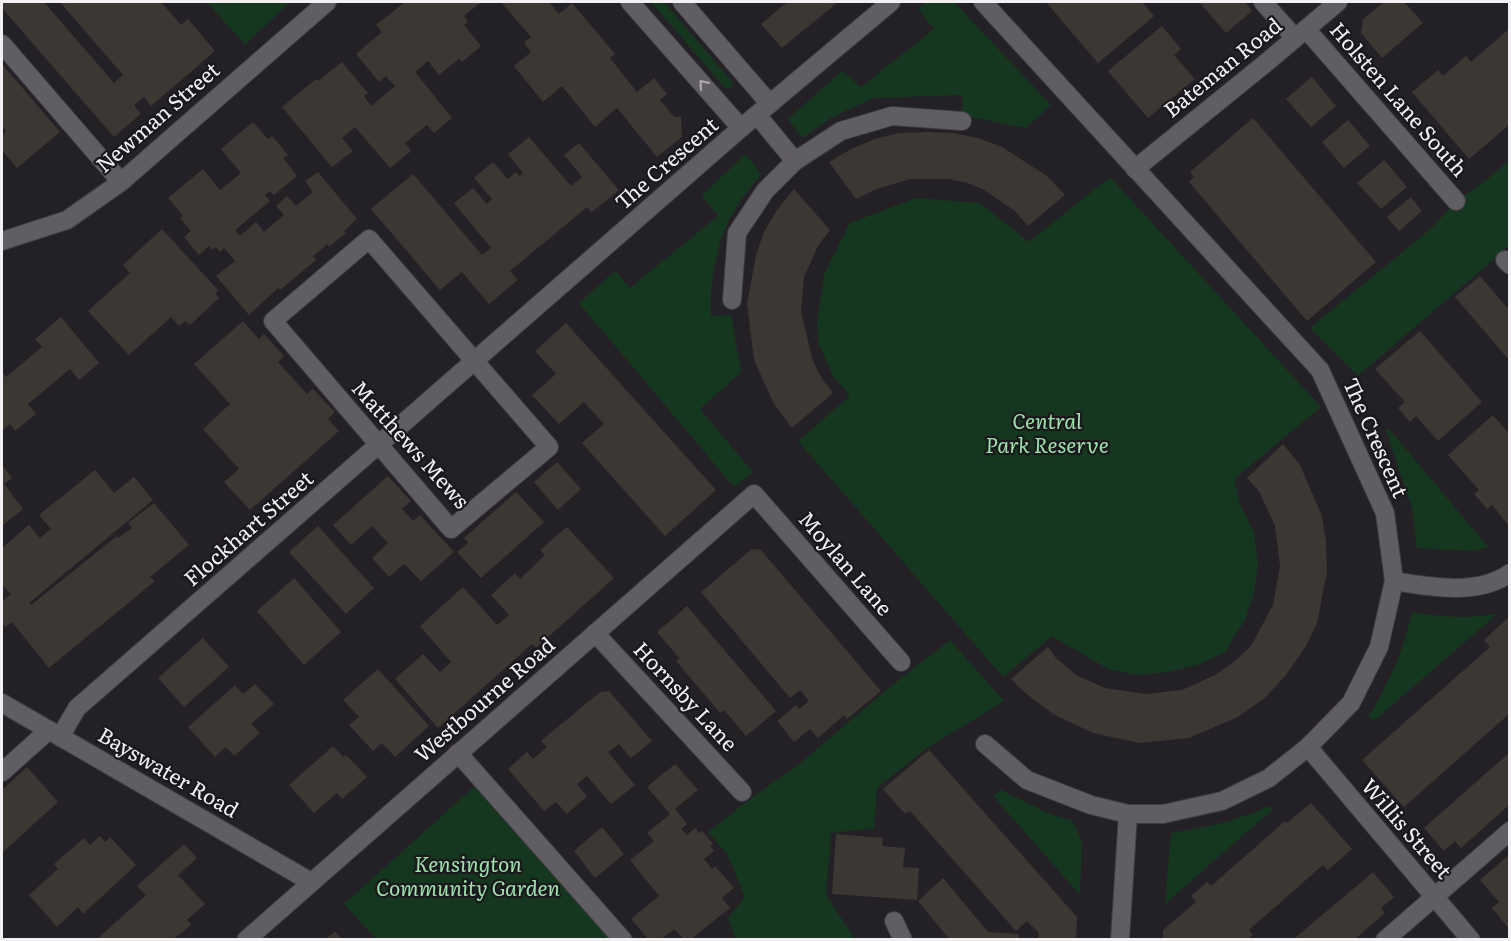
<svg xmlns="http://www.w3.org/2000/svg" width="1511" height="941" font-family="Literata,serif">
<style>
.green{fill:#16371f}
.building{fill:#3b3732}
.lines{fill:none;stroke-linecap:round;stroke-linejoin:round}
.minor-casing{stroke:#3f3d41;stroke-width:20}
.minor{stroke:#605d63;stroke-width:18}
.oneway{stroke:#a9a6ab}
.labels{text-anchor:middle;stroke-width:4.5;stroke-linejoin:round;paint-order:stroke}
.street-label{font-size:21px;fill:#f2f0f3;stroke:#1a181c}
.park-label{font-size:21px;font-style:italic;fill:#9ce2ab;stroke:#1a181c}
</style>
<rect width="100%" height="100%" fill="#242126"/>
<g class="green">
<path d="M207,2H290L245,45Z"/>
<path d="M651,2H664L733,83L730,88L726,89Z"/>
<path d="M926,2H954L1051,105L1026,128L961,115L963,95L874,98L832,117L802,138L788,119L842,71L861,87L934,29L918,9Z"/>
<path d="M746,154L761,174C751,188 739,201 731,216C716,243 709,286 711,316L731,315L741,372L700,409L753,472L734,487L579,303L615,271L630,288L718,216L702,195Z"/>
<path d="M1509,160V246L1358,376L1310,328L1433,227L1456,201L1489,178Z"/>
<path d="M1110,177L1321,407L1234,479L1240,504L1254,533L1258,564L1254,593L1245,620L1225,652L1200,664L1169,672L1138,675L1110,670L1052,636L1003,677L798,441L850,396L833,376L819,344L817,320L825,272L850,223L916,198L980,203L1029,242Z"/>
<path d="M1386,430H1390L1488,547L1474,551L1417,548L1412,509Z"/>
<path d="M1412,612C1443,617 1464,619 1495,614L1496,615L1375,720L1368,717C1391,679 1402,655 1412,612Z"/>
<path d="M950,640L1004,701L927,748L877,788L874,828L831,833L826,895L855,939H735L728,918L745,897L727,854L708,832L753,797L803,761L885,691Z"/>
<path d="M474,787L612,939H376L344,904Z"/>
<path d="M1001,790L1052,815L1072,820L1082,841L1080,895L993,796Z"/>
<path d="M1270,806L1273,809L1165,904L1171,833C1208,827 1235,821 1270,806Z"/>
</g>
<g class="building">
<path d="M2,2H44L114,83L123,75L60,2H161L181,25L188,19L215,51L151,106L144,97L134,105L141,114L114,137L2,8Z"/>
<path d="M405,2H481L464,16L468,22L464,25L481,46L462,62L459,59L439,75L428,61L415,72L452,118L434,133L427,125L405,143L411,151L390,168L355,127L342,138L353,151L332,167L282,107L316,79L318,81L342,62L368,93L364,96L371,106L395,86L386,76L379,82L356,54L382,32L376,25Z"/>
<path d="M501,2H549L559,14L572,3L615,54L610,58L637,92L654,78L667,94L660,100L674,117H681L682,137L657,157L617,108L595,127L562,86L543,102L514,66L531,52L524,43L531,37Z"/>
<path d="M785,2H838L782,48L761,24L786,3Z"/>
<path d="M1046,2H1142L1154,16L1098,63Z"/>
<path d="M1199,2H1245L1252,11L1226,33Z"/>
<path d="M1384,2H1404L1423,23L1382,58L1361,33L1363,19Z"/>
<path d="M1162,26L1181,49L1174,55L1195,79L1148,118L1108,71Z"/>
<path d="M1509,29V125L1469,159L1412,92L1438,70L1443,76L1466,56L1471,62Z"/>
<path d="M2,64L60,132L17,168L2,150V135L6,131L2,125Z"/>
<path d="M1312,77L1336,106L1311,127L1286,99Z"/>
<path d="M1253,118L1376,262L1307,321L1189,182L1194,177L1190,172Z"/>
<path d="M1348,120L1370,146L1344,168L1322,142Z"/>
<path d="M253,122L268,139L272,136L288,155L283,158L297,176L274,195L270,191L265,195L270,201L235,230L240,236L256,222L264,232L284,215L276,206L287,196L296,206L313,192L305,181L318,172L357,219L344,231L346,233L329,247L328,244L313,256L316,260L280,290L278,288L249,315L216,276L235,261L224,248L220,252L216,247L212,250L209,246L199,255L184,237L191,231L180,218L183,216L168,198L203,169L220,190L241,173L221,149Z"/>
<path d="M926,132L953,133L978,138L1002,147L1047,176L1065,195L1028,226L1015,211L984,190L968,183L948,179H910L874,190L856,199L829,162L851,149L875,139L899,133Z"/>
<path d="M529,137L571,186L582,177L564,155L579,143L619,190L592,212L587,207L510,271L518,280L489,304L462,272L440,290L371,209L413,174L482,255L491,248L454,203L473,188L487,204L492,199L474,178L493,162L508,179L516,172L519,176L523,173L508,154Z"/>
<path d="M1384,160L1407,187L1381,209L1357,183Z"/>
<path d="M794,189L830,230L818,246L804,277L801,312L813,361L822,379L833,393L792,428L774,404L754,360L747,304L756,255L764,232L777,210Z"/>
<path d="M1411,197L1422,211L1399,231L1387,217Z"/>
<path d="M162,229L218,290L215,293L219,298L190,325L185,321L179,326L171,317L129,355L88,311L130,273L123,265Z"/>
<path d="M1480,276L1509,310V360L1455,297Z"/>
<path d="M61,317L99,363L79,380L70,369L28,404L36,414L15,431L10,424L2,431V372L6,377L42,347L35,339Z"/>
<path d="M243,321L259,339L264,334L284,356L278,362L307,394L313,389L335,412L328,419L339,431L250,510L224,482L239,469L203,429L230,404L194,364Z"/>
<path d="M566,323L716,490L665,536L582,443L604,424L584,402L559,424L532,395L556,374L535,351Z"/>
<path d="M1420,331L1482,402L1438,441L1416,416L1410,422L1398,408L1405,402L1375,369Z"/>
<path d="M1493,415L1509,434V526L1492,505L1487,509L1474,494L1479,490L1448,455Z"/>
<path d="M1283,444L1300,465L1322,516L1326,542L1327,572L1317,623L1306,646L1286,675L1266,697L1238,717L1189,738L1140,743L1093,733L1053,714L1024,692L1011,679L1048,647L1056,658L1076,675L1105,688L1145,694L1182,690L1215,675L1235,661L1251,646L1273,605L1280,566L1275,526L1259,491L1247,478Z"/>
<path d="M557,462L581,489L558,510L534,482Z"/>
<path d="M2,465L12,478L4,484L23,509L2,526Z"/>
<path d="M95,470L114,493L134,477L153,500L29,603L31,605L117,536L118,538L132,528L128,523L154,503L189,545L150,577L155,581L49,668L12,622L5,627L2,623V601L11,594L2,585V548L29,525L40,538L51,529L39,515Z"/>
<path d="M388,476L411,501L402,509L413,521L420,515L454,552L421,581L404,564L389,577L372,558L388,543L372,526L351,545L333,525Z"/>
<path d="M516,492L544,522L481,578L457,552L468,543L464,538Z"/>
<path d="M318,526L374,588L346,614L289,552Z"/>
<path d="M567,527L614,578L536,648L532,644L438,728L395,679L423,654L440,672L451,662L420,626L463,587L497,625L509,615L491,595L515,573L520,579L545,555L540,550Z"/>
<path d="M752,549L761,550L881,691L847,719L844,715L818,738L810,729L794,742L777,721L796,705L799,709L809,701L800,690L790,698L701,592Z"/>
<path d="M294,578L341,632L304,665L257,611Z"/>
<path d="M687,606L776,711L746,736L724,710L720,713L676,661L679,658L657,632Z"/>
<path d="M1509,617V714L1404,807L1362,760L1490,647L1484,640Z"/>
<path d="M203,638L229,667L184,707L158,678Z"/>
<path d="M378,669L429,726L395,757L382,743L373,751L349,725L359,717L343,700Z"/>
<path d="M255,684L274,704L251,724L260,733L234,756L226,747L215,757L188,727L235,685L243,694Z"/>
<path d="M609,691L652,741L631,758L619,744L608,752L635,785L611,804L587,776L577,784L587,796L567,814L556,802L544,811L508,769L527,752L533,759L547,747L541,741L600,692Z"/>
<path d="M333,746L343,757L346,755L367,777L342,799L337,793L314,813L289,785Z"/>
<path d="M929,750L1077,917L1076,939H1038L1039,933L1027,921L1016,931L910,811L905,814L883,789Z"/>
<path d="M1509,753V805L1461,848L1455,841L1444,851L1424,828Z"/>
<path d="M675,764L698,790L675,809L687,824L681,829L687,835L695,828L699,833L702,831L713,844L710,846L714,851L704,859L712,869L715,866L734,888L722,898L730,908L691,939H684L674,929L662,939H648L631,919L659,896L630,860L654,841L647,833L670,814L647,787Z"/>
<path d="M27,767L58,802L2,853V790Z"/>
<path d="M1311,803L1352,849L1328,870L1323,865L1299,886L1249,930L1253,935L1248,939H1163V930L1196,902L1191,896L1207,882L1211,886L1285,821L1287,823Z"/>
<path d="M602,827L624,854L595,878L574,851Z"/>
<path d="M836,834L883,838L882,846L905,848L903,867L919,868L917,900L832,894Z"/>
<path d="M100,836L105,842L110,837L136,865L83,914L78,907L57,927L29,895L58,869L54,864L84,838L90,845Z"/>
<path d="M184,844L197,858L178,875L205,904L187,920L191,925L174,939H97L146,895L137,886Z"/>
<path d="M1509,855V929L1492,908L1499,902L1480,880Z"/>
<path d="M1373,872L1394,897L1381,908L1385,913L1355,939H1294Z"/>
<path d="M943,878L988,932L1019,934V939H949L918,901Z"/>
<path d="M335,932L342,939H325Z"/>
</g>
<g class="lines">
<g class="minor-casing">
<g id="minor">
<path d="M630,2L741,128"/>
<path d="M682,2L770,104"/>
<path d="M983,2L1320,370L1385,513L1394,581L1379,647L1351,703L1308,747L1269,778L1222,801L1163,814H1128L1091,805L1027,780L985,744"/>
<path d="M1263,2L1295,38"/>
<path d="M1306,29L1456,201"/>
<path d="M2,44L121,182"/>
<path d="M757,115L795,161"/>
<path d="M1135,169L1267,62L1338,2"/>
<path d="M369,239L549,447L451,529L273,321Z"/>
<path d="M2,241L67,220L121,182L327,2"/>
<path d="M1505,260L1510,265"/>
<path d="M732,300L737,233L765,191L795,161L841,131L892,116L962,121"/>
<path d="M1394,581C1430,587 1478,596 1510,573"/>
<path d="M595,633L742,792"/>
<path d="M2,703L311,882"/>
<path d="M60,737L77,708L741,128L891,2"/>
<path d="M1308,747L1471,940"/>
<path d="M458,753L623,940"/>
<path d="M2,772L49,730"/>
<path d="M894,921L903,940"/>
<path d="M246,940L754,494L901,662"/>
<path d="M1120,940L1128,814"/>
<path d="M1385,940L1510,831"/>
</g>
</g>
<use href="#minor" class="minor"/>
</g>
<defs><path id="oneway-chevron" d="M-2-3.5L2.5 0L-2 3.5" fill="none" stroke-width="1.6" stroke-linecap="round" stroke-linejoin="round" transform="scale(1.5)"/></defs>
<use class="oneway" href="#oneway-chevron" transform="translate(703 84) rotate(-131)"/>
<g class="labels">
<g class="street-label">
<text transform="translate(1223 68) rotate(-39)" y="7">Bateman Road</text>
<text transform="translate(1398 100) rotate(49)" y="7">Holsten Lane South</text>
<text transform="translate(158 118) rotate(-41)" y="7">Newman Street</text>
<text transform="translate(667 164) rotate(-41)" y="7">The Crescent</text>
<text transform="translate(1375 438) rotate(66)" y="7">The Crescent</text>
<text transform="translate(410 445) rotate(48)" y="7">Matthews Mews</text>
<text transform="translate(249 529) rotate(-41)" y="7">Flockhart Street</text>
<text transform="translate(845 564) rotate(49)" y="7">Moylan Lane</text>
<text transform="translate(685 697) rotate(47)" y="7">Hornsby Lane</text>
<text transform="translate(485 700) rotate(-41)" y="7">Westbourne Road</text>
<text transform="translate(168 773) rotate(30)" y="7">Bayswater Road</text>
<text transform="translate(1406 829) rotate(49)" y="7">Willis Street</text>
</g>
<g class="park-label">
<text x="1047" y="429">Central<tspan x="1047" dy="24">Park Reserve</tspan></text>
<text x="468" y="872">Kensington<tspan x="468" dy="24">Community Garden</tspan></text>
</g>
</g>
<rect width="1511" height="941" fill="none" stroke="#f2f0f3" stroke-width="6"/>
</svg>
